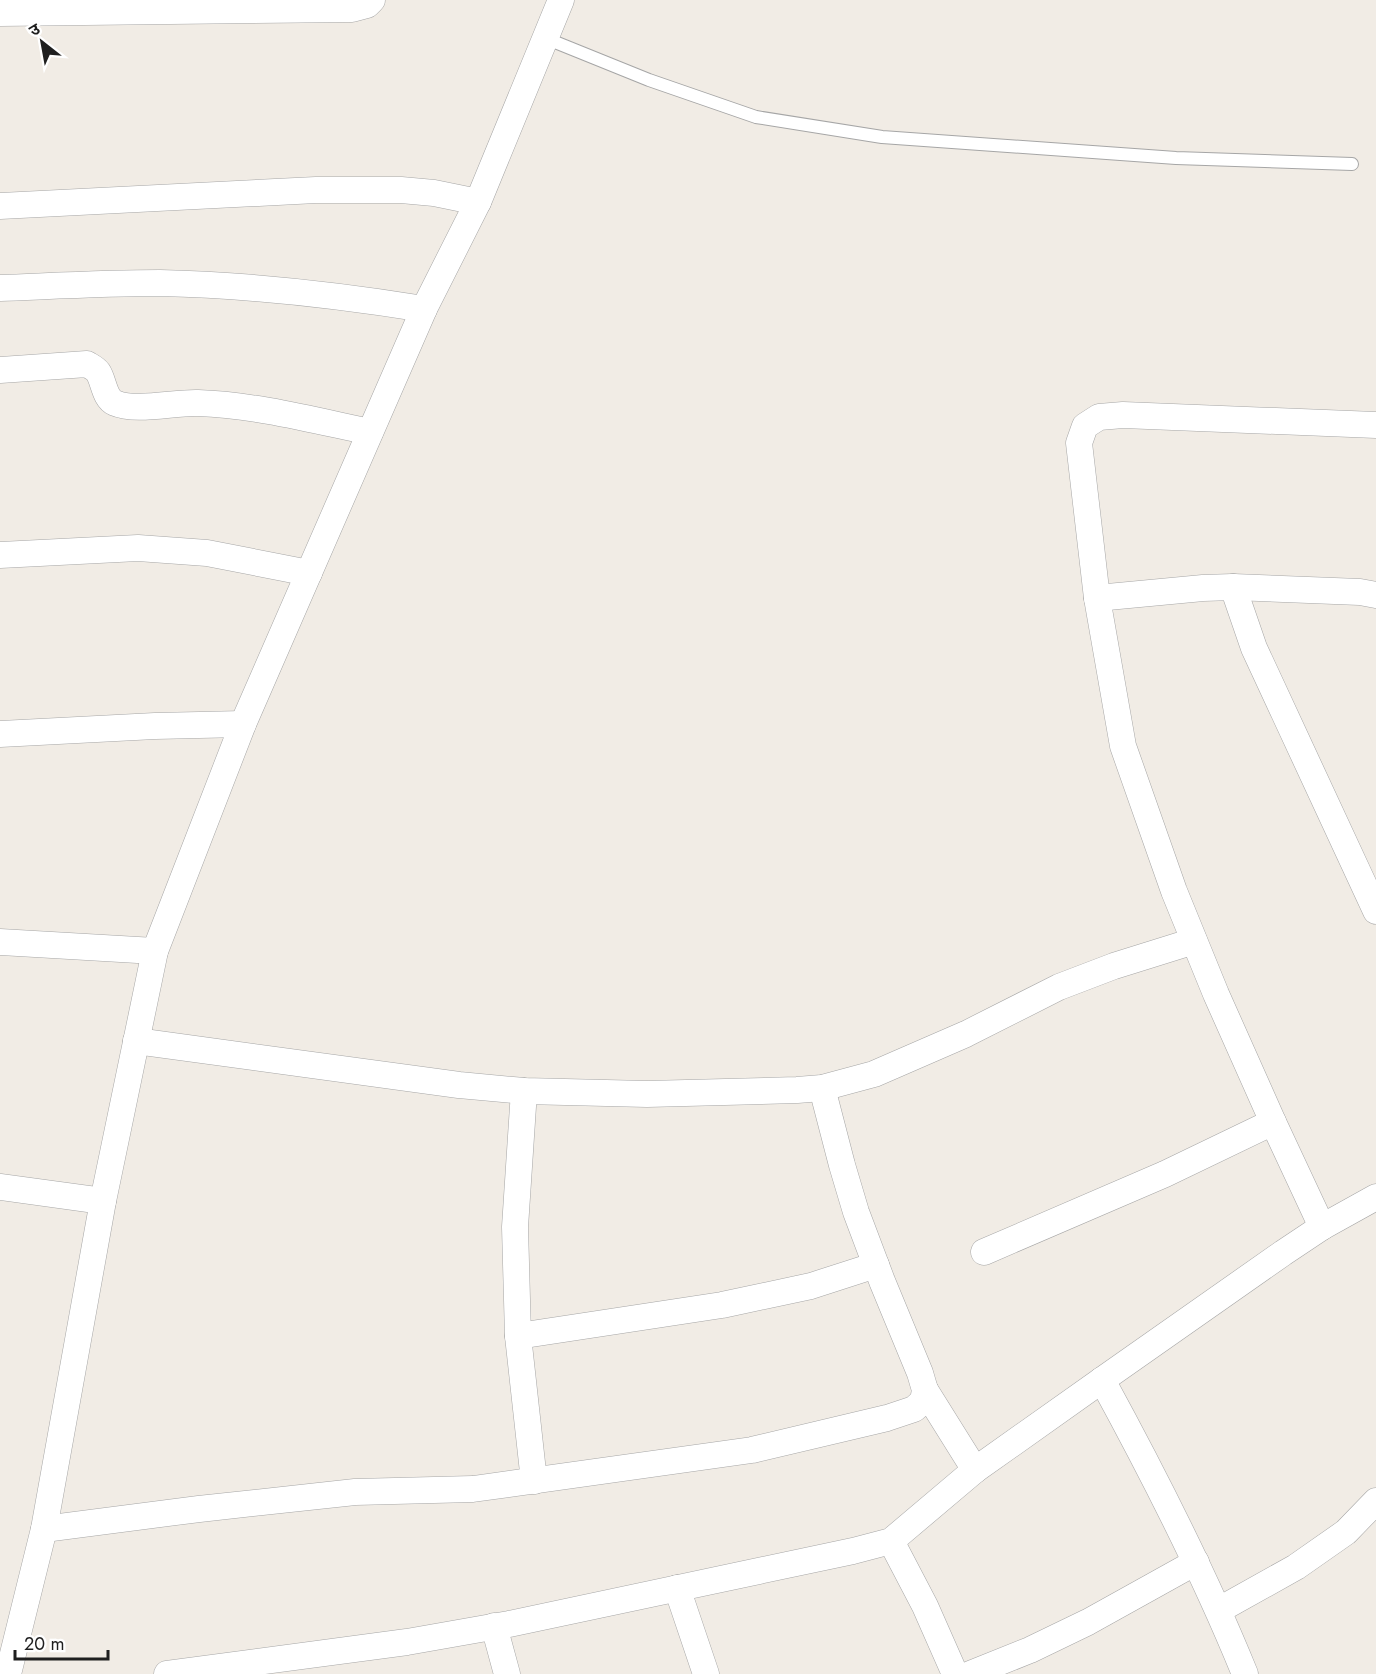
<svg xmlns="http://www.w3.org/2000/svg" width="1376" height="1674" font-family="Jost,'Noto Sans Devanagari',sans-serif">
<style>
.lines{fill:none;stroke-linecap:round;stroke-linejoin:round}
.lane-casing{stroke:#a6a6a6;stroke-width:14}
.street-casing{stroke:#a6a6a6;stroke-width:27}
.lane{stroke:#fff;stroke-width:12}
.street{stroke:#fff;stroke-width:26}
</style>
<rect width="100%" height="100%" fill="#f1ece5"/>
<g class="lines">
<g class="lane-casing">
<path id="lane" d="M545,38L649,80L756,117L882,137L1176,158L1352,164"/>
</g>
<g class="street-casing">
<g id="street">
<path d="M0,13L352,9L367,5L372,0"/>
<path d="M0,206L316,190H401L434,193L478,202"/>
<path d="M0,288C53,286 107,283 160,283C249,285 337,295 424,309"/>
<path d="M0,370L87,364C90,366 95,368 98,372C104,381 104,398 115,403C136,412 175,402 198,403C256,405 313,420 370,432"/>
<path d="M0,555L138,548L207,553L309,573"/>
<path d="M1233,587L1254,648L1376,911"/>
<path d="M1097,598L1203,588L1233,587L1360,592L1376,595"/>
<path d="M0,734L155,726L243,724"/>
<path d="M0,942L155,951"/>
<path d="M136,1041L459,1085L524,1091L647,1094L797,1090L822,1088L874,1074L966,1034L1059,987L1114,966L1194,941"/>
<path d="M524,1091L515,1227L518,1336L534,1481"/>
<path d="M0,1187L103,1201"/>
<path d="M1322,1227L1273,1122L1216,994L1174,891L1123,746L1097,598L1079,443L1085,426L1099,417L1123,415L1376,425"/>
<path d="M984,1252L1165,1174L1273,1122"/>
<path d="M518,1336L722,1305L811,1286L876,1265"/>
<path d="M1102,1380C1155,1477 1204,1573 1245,1674"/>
<path d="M925,1390L975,1470"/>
<path d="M44,1529L199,1509L355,1492L473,1489L752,1450L887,1418L914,1409L923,1401L925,1390L920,1373L882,1281L856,1212L842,1165L822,1088"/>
<path d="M891,1541L925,1606L955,1674"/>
<path d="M677,1588L706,1674"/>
<path d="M1219,1610L1296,1567L1346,1532L1376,1501"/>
<path d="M494,1626L507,1674"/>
<path d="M8,1674L44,1529L103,1201L155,951L243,724L424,309L478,202L561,0"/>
<path d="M167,1674L407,1642L509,1624L853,1551L891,1541L975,1470L1102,1380L1283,1253L1322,1227L1376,1197"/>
<path d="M970,1674L1030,1650L1088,1622L1196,1562"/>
</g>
</g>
<use href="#lane" class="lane"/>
<use href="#street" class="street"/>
</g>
<g transform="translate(42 42) rotate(329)" stroke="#ffffff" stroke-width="4.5" paint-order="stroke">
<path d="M0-4.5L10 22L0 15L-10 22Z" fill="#1f1f1f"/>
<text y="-9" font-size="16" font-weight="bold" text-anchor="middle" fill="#1f1f1f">उ</text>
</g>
<path d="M15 1650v9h93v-9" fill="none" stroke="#1f1f1f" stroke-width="3"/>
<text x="24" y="1650" font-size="18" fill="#1f1f1f" stroke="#ffffff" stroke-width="4.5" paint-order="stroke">20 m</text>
</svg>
